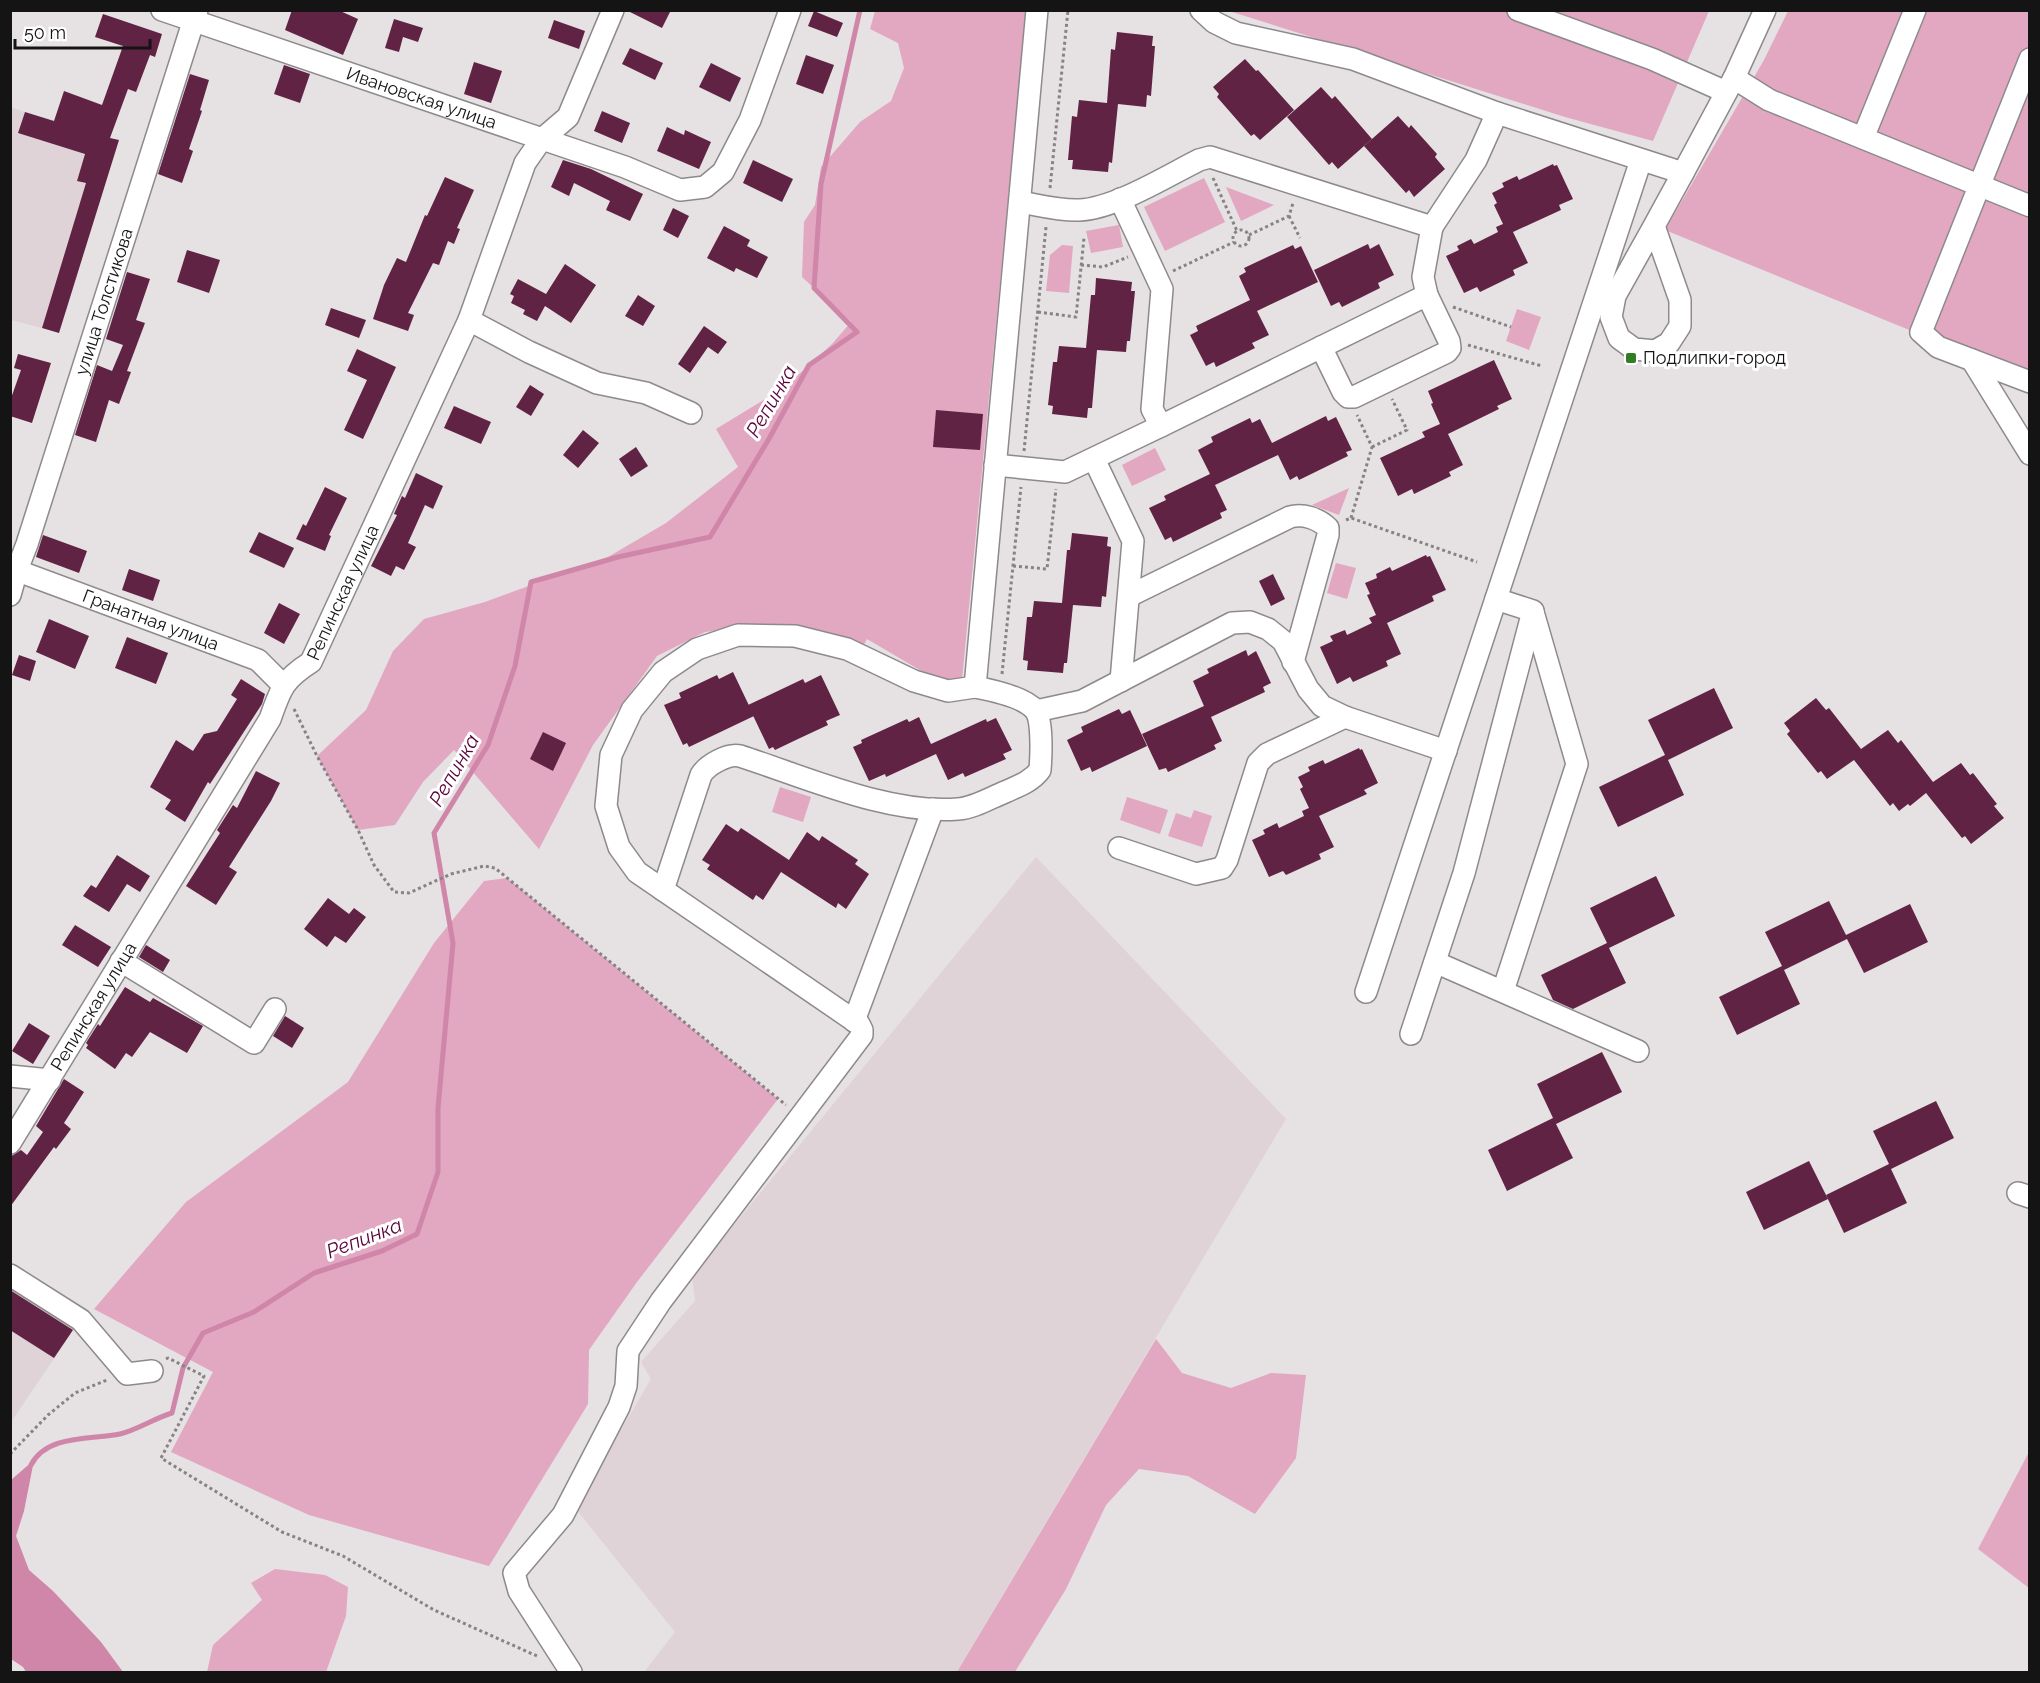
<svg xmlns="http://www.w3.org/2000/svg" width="2040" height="1683" font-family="Raleway,sans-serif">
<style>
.built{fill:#e0d3d8}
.green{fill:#e2a7c1}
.water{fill:#cf86a8}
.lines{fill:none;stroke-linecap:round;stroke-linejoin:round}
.stream{stroke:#cf86a8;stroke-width:5}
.building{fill:#612344}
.minor-casing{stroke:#8e8a8c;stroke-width:24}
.path{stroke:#868384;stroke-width:3;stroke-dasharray:3 3;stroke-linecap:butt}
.minor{stroke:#fff;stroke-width:21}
.poi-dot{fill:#327c23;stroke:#fff;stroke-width:2}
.labels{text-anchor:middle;stroke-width:6;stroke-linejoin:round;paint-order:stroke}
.street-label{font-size:18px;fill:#151414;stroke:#fff}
.poi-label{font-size:18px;fill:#151414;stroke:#fff;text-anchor:start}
.water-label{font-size:20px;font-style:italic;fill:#5a0038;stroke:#fff}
</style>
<rect width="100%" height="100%" fill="#e6e1e3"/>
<g class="built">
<path d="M10,107L25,112L18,133L85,154L77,181L104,189L97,210L79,205L42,328L11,320Z"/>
<path d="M1036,857L1286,1119L957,1672H644L675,1632L575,1508L651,1379L641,1362L695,1301L692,1276Z"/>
<path d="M11,1283L76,1326L11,1422Z"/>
</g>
<g class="green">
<path d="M875,11H1026L962,680L947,686L867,639L862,648L819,633L773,624L705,632L657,656L593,745L539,849L454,750L423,782L395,825L358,830L317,756L366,710L393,651L424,619L485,602L608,557L666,523L738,467L716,429L785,387L832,344L851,322L802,277L804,222L815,205L821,167L860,122L891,101L904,68L898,43L870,29Z"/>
<path d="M1229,11H1709L1653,141L1565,117Z"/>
<path d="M1788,11H2029V379L1665,230L1764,60Z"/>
<path d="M1204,178L1225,222L1165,251L1144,207Z"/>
<path d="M1226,187L1274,205L1241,221Z"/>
<path d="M1119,225L1123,247L1091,253L1086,231Z"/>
<path d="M1062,245L1073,246L1069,293L1046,291L1050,255Z"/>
<path d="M1517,309L1541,317L1529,350L1506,341Z"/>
<path d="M1155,448L1166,470L1132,486L1122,465Z"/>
<path d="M1349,488L1339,515L1312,505Z"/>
<path d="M1336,563L1356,568L1347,599L1327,593Z"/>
<path d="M780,787L811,797L803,822L772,812Z"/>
<path d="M1127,797L1168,810L1160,834L1120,820Z"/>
<path d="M1194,810L1212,816L1202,847L1168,836L1176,813L1191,818Z"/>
<path d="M507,878L778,1099L637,1282L589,1350L588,1404L489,1566L309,1515L171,1452L213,1372L94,1309L186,1202L348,1082L434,943L484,881Z"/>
<path d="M1156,1339L1182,1373L1231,1388L1271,1373L1306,1375L1296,1458L1255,1514L1188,1476L1139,1469L1106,1505L1066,1589L1015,1672H957Z"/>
<path d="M2029,1452V1588L1978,1549Z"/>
<path d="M275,1569L325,1575L348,1587L346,1616L326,1672H207L213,1645L262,1600L251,1583Z"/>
</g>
<path class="water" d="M34,1460L24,1511L16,1536L29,1570L53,1591L101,1642L123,1672H26L23,1667L11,1659V1480Z"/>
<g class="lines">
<path class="stream" d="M31,1465C47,1434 92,1440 120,1434C137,1430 155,1418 172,1413L183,1368L203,1333L254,1312L314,1273L382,1251L417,1234L438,1172V1108L453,943L434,833L488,745L515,666L531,582L618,557L710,537L770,437L809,365L857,332L814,288L821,184L860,10"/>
</g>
<g class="building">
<path d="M292,10H338L358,19L343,55L285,30Z"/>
<path d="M626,10H671L662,28Z"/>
<path d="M814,11L843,23L837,37L808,26Z"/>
<path d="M103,14L162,34L155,57L150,55L136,92L128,89L110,138L119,140L59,333L42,328L86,183L77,181L85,154L18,133L25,112L54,121L64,91L102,105L123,46L95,37Z"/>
<path d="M394,19L423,28L418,42L403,37L399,52L385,48Z"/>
<path d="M554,20L585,31L579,49L548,38Z"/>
<path d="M1117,32L1153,36L1152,46H1155L1151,96L1147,95L1146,107L1118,104L1112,163L1109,162L1108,172L1072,169L1073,160H1068L1072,116L1077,117L1079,100L1107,103L1111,49L1115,50Z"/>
<path d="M630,48L663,63L655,80L622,64Z"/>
<path d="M806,55L834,65L823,94L796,84Z"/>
<path d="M1245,59L1256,71L1258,70L1294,110L1260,140L1254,134L1251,136L1217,97L1219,94L1213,87Z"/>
<path d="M474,62L502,71L491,103L464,94Z"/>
<path d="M711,63L741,78L730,102L699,87Z"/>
<path d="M284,65L310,74L300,103L274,94Z"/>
<path d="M190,74L209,80L200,110L202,111L189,149L193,151L182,183L158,174Z"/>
<path d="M1321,87L1332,99L1335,96L1372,139L1338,169L1332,162L1329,165L1287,117Z"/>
<path d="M602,111L630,123L622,143L594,131Z"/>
<path d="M1398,116L1409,128L1411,125L1437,154L1435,157L1445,169L1414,197L1409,190L1406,193L1364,146Z"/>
<path d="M667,127L684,135L685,130L711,142L699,169L657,151Z"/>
<path d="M563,160L591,169L643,194L630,221L606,210L610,201L574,183L569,196L551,187Z"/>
<path d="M753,160L793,179L782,202L743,183Z"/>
<path d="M1553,164L1554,166L1557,165L1573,199L1559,205L1561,210L1513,232L1528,263L1513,270L1515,275L1480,292L1477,287L1464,293L1446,256L1459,250L1457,246L1471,239L1474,244L1498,232L1496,227L1503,224L1494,205L1497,203L1492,193L1504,187L1502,183L1517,176L1519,180Z"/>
<path d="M445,177L474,190L457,228L460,229L454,244L448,241L439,265L433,263L408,313L414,315L408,331L373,319L384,285L397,258L406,262L425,215L427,216Z"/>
<path d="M673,208L689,216L678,238L663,230Z"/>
<path d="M724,226L750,240L747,246L768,257L757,278L736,268L734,272L707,258Z"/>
<path d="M1368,244L1370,249L1379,244L1394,275L1378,283L1380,288L1342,307L1339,302L1331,306L1314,270Z"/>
<path d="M1293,245L1295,249L1301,246L1318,282L1257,311L1269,335L1252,343L1255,348L1216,367L1214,362L1206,366L1190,335L1198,331L1196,326L1250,300L1239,276L1246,272L1244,268Z"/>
<path d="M187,250L220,260L209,293L177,282Z"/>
<path d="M565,264L596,285L571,323L545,306L537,321L523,314L525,310L511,303L514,296L510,294L518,279L546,294Z"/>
<path d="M127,272L150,279L136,320L145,323L127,371L131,372L119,404L109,400L96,442L75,435L97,365L112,371L123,345L106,339Z"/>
<path d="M1096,278L1132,282L1131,291H1135L1130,341H1127L1126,352L1097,350L1092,408H1088L1087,418L1052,414L1053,406L1048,405L1053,362H1057L1059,346L1086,348L1091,295H1095Z"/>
<path d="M638,295L655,306L643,326L625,316Z"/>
<path d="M331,308L366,320L359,338L325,325Z"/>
<path d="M704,326L727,342L718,354L708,347L690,373L678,364Z"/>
<path d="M357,349L396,367L363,439L344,430L367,380L347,371Z"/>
<path d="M18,354L51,363L32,423L10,416V401L21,370L14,368Z"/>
<path d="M1494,360L1512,399L1497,406L1499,409L1448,434L1463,465L1449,472L1451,476L1414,494L1412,489L1398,496L1380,458L1425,437L1422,432L1440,424L1431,404L1433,403L1428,391Z"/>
<path d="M530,385L544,394L531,416L516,407Z"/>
<path d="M454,406L491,422L481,444L444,428Z"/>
<path d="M936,410L983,414L980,450L933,447Z"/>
<path d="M1326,416L1328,421L1336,417L1352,450L1346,452L1348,456L1299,480L1297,476L1290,480L1278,455L1215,485L1227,510L1220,513L1222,518L1173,542L1171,537L1165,540L1149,508L1166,500L1164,496L1210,474L1198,450L1213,442L1211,437L1250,418L1252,423L1260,419L1272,443Z"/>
<path d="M583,430L599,443L578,468L563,455Z"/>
<path d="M636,447L648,466L631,477L619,459Z"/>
<path d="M416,473L443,486L433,509L425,505L408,543L416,547L404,570L396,566L391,576L371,566L397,515L394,514L402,496L405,498Z"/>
<path d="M325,487L347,498L329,535L331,536L325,551L296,539L303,524L306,526Z"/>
<path d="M259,532L294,548L284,568L249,552Z"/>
<path d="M1072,533L1108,537L1107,546L1111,547L1106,597L1102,596L1101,607L1073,605L1067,663H1064L1063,673L1027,670L1028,661L1023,660L1027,617H1032L1034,601L1062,603L1067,550H1070Z"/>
<path d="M43,535L87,551L79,573L36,557Z"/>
<path d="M1426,555L1427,557L1430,556L1446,590L1432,596L1434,601L1387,623L1401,654L1386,661L1388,666L1353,682L1350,677L1337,684L1320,647L1333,641L1330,636L1345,630L1347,635L1372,623L1369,618L1376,615L1367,595L1370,594L1365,583L1377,578L1376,574L1390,567L1392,571Z"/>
<path d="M129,569L160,580L153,601L122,590Z"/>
<path d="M1273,574L1285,599L1271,606L1259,581Z"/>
<path d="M279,603L300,614L284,644L264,633Z"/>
<path d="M49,619L89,636L75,669L36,652Z"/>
<path d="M127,637L168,653L156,684L115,668Z"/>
<path d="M1246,650L1248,656L1256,651L1271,683L1263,687L1265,692L1211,717L1222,741L1214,745L1216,749L1168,772L1166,768L1159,770L1142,734L1204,706L1193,681L1209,673L1207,669Z"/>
<path d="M19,655L36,661L30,681L12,675Z"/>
<path d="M733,672L754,716L689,747L687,743L683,745L664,705L681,698L679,693L717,675L719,679Z"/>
<path d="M821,675L840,715L826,721L828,725L798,739L775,750L773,747L769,749L748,705L803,679L805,683Z"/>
<path d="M241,679L265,694L262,704L210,784L208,782L185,822L165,809L171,800L150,787L176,740L193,751L204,734L217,731L237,699L231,695Z"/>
<path d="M1714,688L1733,728L1668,760L1684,795L1618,827L1599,787L1665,755L1648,720Z"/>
<path d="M1816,698L1826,710L1829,708L1861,749L1888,730L1898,743L1901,740L1933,782L1961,763L1970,775L1973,773L1997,804L1994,806L2004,818L1971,844L1965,836L1962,838L1926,793L1910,806L1908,804L1899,811L1893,803L1890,806L1854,760L1827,779L1821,771L1818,773L1787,734L1790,731L1784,723Z"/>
<path d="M1119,709L1122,714L1130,710L1147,746L1092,772L1090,767L1081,771L1067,740L1083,732L1081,727Z"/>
<path d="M919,717L931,744L986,719L987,722L996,718L1012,750L1003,754L1006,759L965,777L963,773L948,780L936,754L886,777L885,774L869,781L853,747L862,743L861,740L907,719L909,722Z"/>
<path d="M543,732L566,743L553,771L530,759Z"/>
<path d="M1359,748L1360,750L1362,749L1378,783L1364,790L1367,794L1319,816L1334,847L1319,854L1321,859L1286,875L1283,871L1269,877L1252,840L1265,834L1263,830L1277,823L1279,828L1304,816L1302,811L1309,808L1300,789L1303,787L1298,777L1310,771L1308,767L1323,760L1325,764Z"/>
<path d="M256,771L280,783L271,801L229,867L237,872L216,905L186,886L220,833L217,830L233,805L237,808Z"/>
<path d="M726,824L738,832L741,828L789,860L807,832L819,841L822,836L858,860L855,864L869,874L846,909L838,903L836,908L781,872L763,900L756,895L753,900L707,869L710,865L702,860Z"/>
<path d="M117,855L150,876L140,892L127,884L109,912L83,896L91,885L96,888Z"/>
<path d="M1656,876L1675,916L1609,948L1626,983L1573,1009L1553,1000L1541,975L1607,943L1590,908Z"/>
<path d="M328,898L349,914L354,908L366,917L346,943L335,936L327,947L304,929Z"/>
<path d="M1829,901L1846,935L1910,904L1928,942L1864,973L1847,939L1784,970L1800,1004L1737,1035L1719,997L1782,966L1765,932Z"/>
<path d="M75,925L111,947L98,967L62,945Z"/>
<path d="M146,945L170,960L163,972L139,957Z"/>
<path d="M125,987L150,1002L153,998L203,1026L187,1053L150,1032L132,1057L126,1053L115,1069L86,1048L88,1045L86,1043L98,1024L100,1026Z"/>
<path d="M285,1016L304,1028L292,1048L273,1036Z"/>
<path d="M29,1023L50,1036L33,1064L12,1051Z"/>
<path d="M1602,1052L1622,1092L1556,1124L1573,1158L1507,1191L1488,1150L1553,1118L1537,1084Z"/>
<path d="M64,1079L84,1092L64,1123L71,1129L56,1149L54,1147L10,1207V1157L21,1150L27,1155L43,1132L36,1126Z"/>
<path d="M1936,1101L1954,1138L1891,1169L1907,1203L1844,1233L1826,1195L1889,1164L1873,1131Z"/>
<path d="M1809,1161L1828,1199L1764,1230L1746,1192Z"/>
<path d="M10,1290L73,1330L54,1358L10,1330Z"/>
</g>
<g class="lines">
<g class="minor-casing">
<g id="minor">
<path id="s1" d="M162,10L625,167L680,190L705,187L723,172L750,120L790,10"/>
<path d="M1201,10L1214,22L1236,33L1353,59L1497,113L1683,173"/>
<path d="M1518,10L1652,59L1726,92"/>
<path d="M2030,59L1921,332L1938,347L2030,382"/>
<path d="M1734,78L1769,100L2030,206"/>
<path d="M1863,138L1915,10"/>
<path d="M1020,202C1038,205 1060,211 1079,210C1114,209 1167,176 1199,160L1210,157L1432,227L1476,160L1497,113"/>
<path d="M1654,226L1680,300V326L1669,343L1655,351L1634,349L1619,338L1611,317L1615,296L1654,226L1683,173L1734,78L1765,10"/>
<path d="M469,320L529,352L597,383L646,393L691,413"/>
<path d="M1321,347L1343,392L1348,397H1354L1447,352L1450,348L1449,341L1427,295"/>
<path d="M1972,360L2030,454"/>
<path d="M1161,426L1427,295L1423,277L1432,227"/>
<path d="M1094,459L1133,541L1121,681"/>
<path d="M995,465L1065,472L1161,426L1152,409L1162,289L1120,199"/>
<path id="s2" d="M10,568L258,660L283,685"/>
<path id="s3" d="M10,595L17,570L27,544L197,10"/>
<path d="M1129,596L1290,517C1303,513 1319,519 1328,528V535L1293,662"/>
<path d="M1036,711L1082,701L1232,623L1250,622L1268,629L1283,641L1308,689L1322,706L1345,717L1446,751"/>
<path d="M1119,848L1196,874L1222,868L1227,860L1258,763L1267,754L1345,717"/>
<path d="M663,890L701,775C707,765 728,753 740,756C805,777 890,815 958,809C974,808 990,798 1005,792C1018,786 1031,782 1040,770C1041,758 1043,720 1035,710C1024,697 991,690 975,687"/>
<path d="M121,961L254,1043L275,1009"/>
<path d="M1435,962L1638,1051"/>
<path d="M1503,991L1577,764L1533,612"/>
<path d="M1366,992L1641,160"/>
<path d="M854,1021L933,809"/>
<path d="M1411,1034L1464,873L1533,611L1496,599"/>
<path d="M10,1076L50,1080"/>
<path id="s4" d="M10,1143L270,719C281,688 283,680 311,662L469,320L525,163L541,140L568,117L613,10"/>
<path d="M2018,1193L2030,1197"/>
<path d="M10,1275L81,1320L127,1374L152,1371"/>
<path d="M571,1672L519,1591L514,1573L563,1515L619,1407L626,1386L628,1351L661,1301L862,1035V1030L859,1024L637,872L619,847L606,806L611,755L632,710L663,672L697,649L738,635L795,636L847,649L914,681L948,691L975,687L1037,10"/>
</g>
</g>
<g class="path">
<path d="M1213,178L1237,231"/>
<path d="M1050,188L1068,10"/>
<path d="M1289,216L1300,238"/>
<circle cx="1241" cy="238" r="8"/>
<path d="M1249,235L1289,216L1293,203"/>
<path d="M1081,265L1103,267L1128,257"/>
<path d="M1173,271L1234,242"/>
<path d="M1453,307L1511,327"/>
<path d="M1038,312L1076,317L1084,238"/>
<path d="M1468,345L1542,366"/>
<path d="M1372,447L1407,430L1392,399"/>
<path d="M1024,451L1046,227"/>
<path d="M1351,518L1372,447L1357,415"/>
<path d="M1346,520L1351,518L1477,562"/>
<path d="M1013,566L1047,569L1056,489"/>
<path d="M1002,674L1021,487"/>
<path d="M294,709L317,756L358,830L374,865L394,892L409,893L451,874L484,866L495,868L786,1105"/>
<path d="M166,1359L168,1358L204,1376L161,1458L282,1532L343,1556L434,1610L537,1656"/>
<path d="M10,1454L48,1415L75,1393L107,1380"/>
</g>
<use href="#minor" class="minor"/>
</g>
<rect class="poi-dot" x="1625" y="352" width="12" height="12" rx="3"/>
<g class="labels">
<g class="street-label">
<text dy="6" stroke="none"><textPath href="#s1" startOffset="274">Ивановская улица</textPath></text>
<text dy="6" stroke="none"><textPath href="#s3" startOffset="308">улица Толстикова</textPath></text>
<text dy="6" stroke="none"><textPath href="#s4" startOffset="646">Репинская улица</textPath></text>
<text dy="6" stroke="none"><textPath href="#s2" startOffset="150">Гранатная улица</textPath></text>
<text dy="6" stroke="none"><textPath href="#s4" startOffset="160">Репинская улица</textPath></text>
</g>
<g class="poi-label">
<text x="1643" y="364">Подлипки-город</text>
</g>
<g class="water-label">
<text transform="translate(771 401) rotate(-60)" y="7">Репинка</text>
<text transform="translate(454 770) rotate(-60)" y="7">Репинка</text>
<text transform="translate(364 1238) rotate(-21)" y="7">Репинка</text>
</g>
</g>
<rect width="2040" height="1683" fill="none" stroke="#151414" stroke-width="24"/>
<path d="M15 39v9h135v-9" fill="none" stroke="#151414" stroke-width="3"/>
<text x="24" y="39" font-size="18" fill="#151414" stroke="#ffffff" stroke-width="4.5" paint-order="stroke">50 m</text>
</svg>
